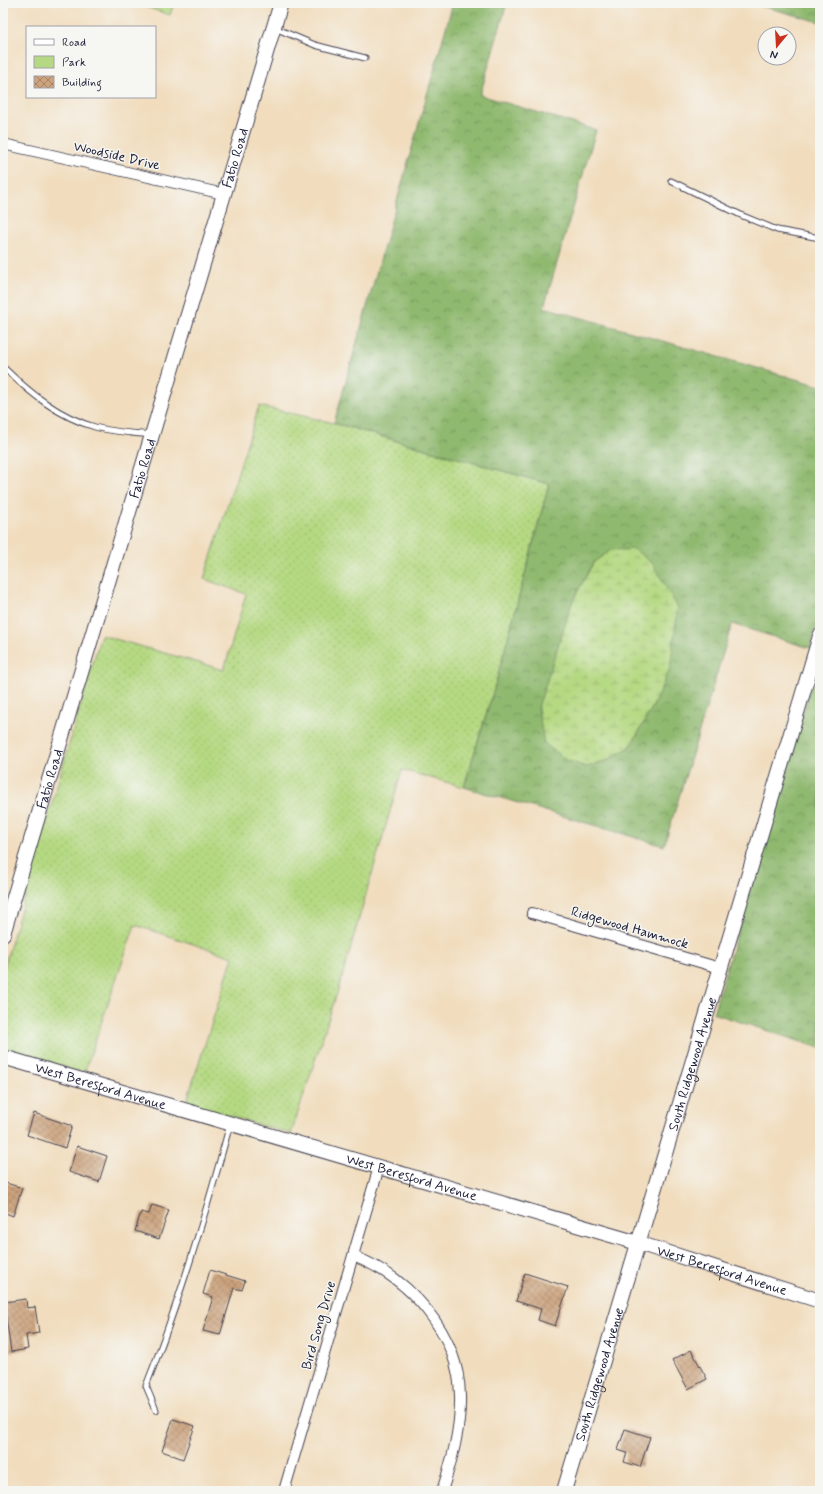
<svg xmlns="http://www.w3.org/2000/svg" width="823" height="1494" font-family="Mynerve,sans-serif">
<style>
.green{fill:url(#green-dots);stroke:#6c7e5e}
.forest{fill:url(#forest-crowns);stroke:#596e56;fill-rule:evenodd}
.wetland{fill:url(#wetland-marsh);stroke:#6c7e5e}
.building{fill:url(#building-cross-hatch)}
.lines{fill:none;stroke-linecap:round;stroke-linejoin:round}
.lane-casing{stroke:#413e4f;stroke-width:7}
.street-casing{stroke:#413e4f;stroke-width:12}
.secondary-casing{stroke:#413e4f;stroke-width:16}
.lane{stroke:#fff;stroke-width:5}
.street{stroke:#fff;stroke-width:10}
.secondary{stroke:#fff;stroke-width:14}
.labels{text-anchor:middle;stroke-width:3;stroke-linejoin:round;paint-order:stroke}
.street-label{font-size:14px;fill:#22223b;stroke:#f6f6f2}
</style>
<defs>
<pattern id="green-dots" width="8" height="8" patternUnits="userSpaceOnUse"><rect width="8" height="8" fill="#b5d982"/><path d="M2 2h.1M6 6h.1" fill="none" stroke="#9bba71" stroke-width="1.8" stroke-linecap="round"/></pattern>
<pattern id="forest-crowns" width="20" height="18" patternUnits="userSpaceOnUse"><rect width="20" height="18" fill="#90b970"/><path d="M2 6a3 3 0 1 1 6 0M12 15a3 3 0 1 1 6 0" fill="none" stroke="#75965d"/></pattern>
<pattern id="wetland-marsh" width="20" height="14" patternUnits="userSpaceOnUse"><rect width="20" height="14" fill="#b5d982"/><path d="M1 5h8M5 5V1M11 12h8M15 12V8" fill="none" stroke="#9bba71"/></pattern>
<pattern id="building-cross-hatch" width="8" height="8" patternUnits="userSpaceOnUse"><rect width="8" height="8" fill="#cca37d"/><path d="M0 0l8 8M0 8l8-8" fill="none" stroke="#a58468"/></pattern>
</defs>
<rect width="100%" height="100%" fill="#f6f6f2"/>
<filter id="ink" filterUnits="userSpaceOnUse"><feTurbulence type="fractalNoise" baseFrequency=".025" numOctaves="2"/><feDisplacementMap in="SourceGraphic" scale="8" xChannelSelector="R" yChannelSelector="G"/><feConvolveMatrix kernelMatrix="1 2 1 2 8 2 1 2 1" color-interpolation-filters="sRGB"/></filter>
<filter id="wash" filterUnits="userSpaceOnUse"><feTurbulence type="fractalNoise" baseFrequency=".012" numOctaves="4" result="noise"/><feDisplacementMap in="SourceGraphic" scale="16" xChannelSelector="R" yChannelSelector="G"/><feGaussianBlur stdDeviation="0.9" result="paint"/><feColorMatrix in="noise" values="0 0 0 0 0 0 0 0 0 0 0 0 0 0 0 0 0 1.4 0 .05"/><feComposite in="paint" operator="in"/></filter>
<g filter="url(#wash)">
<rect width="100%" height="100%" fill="#f1ddbe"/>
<path class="green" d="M259,406L334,423L549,484L497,679L464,787L402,770L340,984L291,1134L186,1103L233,957L135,925L84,1073L3,1049V971L101,635L224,670L246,594L204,579Z"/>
<g class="forest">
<path d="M453,3H507L480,95L596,130L544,307L820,386V615L810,648L732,624L664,846L464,787L497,679L549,484L334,423ZM573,600L670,668L653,706L630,747L538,708Z"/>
<path d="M751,3H820V22Z"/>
<path d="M811,686L820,688V1048L713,1013Z"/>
</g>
<g class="wetland">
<path d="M134,3H174L170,15Z"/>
<path d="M634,549L653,564L678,608L670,668L653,706L630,747L604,762L586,767L566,760L544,743L538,708L573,600L594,562L611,550Z"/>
</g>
<g id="blocks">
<g class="building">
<path d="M34,1113L72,1126L65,1148L27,1135Z"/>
<path d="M77,1146L107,1156L99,1182L69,1172Z"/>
<path d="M3,1182L22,1188L13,1216L3,1212Z"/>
<path d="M152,1205L169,1210L159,1239L135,1231L141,1212L149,1214Z"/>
<path d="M210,1270L245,1281L242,1290L234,1288L220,1335L203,1331L213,1297L203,1294Z"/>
<path d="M525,1273L568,1287L555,1326L538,1320L541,1309L516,1301Z"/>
<path d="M26,1299L27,1308L35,1307L39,1333L26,1335L28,1349L11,1352L4,1302Z"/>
<path d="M691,1350L707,1379L688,1389L672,1360Z"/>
<path d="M173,1419L195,1426L183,1459L162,1451Z"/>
<path d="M625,1429L650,1437L640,1467L624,1462L627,1453L618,1450Z"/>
</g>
</g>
</g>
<g filter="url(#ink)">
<use href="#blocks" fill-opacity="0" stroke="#413e4f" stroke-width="1"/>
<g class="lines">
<g class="lane-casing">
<g id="lane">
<path d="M275,28L315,45L365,58"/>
<path d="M671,181L743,216L777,230L820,238"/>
<path d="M3,367C30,393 59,417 95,427C113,432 133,433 151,435"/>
<path d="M156,1410L146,1386C180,1301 206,1213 230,1124"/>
</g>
</g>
<g class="street-casing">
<g id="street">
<path d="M3,144L224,194"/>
<path d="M532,913L720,968"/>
<path d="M353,1256C409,1277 459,1333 460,1396C461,1428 452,1460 442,1491"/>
<path d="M284,1491L379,1167"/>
</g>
</g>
<g class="secondary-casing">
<g id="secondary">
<path id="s1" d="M3,934L281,3"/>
<path id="s2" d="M3,1057L638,1243L820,1301"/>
<path id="s3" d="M564,1491L820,636"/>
</g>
</g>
<use href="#lane" class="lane"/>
<use href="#street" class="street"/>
<use href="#secondary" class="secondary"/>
</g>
</g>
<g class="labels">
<g class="street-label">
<text transform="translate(117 155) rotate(13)" y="5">Woodside Drive</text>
<text dy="5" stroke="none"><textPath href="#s1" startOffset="810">Fatio Road</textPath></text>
<text dy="5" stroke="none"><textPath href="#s1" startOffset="486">Fatio Road</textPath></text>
<text dy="5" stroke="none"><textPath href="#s1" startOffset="162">Fatio Road</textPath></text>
<text transform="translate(630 927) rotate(16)" y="5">Ridgewood Hammock</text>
<text dy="5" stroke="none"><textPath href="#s3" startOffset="446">South Ridgewood Avenue</textPath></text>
<text dy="5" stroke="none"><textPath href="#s2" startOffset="102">West Beresford Avenue</textPath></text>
<text dy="5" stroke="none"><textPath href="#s2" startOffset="426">West Beresford Avenue</textPath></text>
<text dy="5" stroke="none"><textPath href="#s2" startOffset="750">West Beresford Avenue</textPath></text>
<text transform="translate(318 1325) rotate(-74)" y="5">Bird Song Drive</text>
<text dy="5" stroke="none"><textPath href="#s3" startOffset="122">South Ridgewood Avenue</textPath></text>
</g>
</g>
<rect width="823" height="1494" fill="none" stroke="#f6f6f2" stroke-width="16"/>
<rect x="26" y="26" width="130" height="72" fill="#f6f6f2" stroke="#a1a1a9"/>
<rect x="34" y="39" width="20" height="6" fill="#ffffff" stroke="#a1a1a9"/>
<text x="62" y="46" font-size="12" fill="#22223b">Road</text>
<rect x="34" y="56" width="20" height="12" fill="#b5d982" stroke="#a1a1a9"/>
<text x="62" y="66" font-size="12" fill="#22223b">Park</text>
<rect x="34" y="76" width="20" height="12" fill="url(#building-cross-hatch)" stroke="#a1a1a9"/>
<text x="62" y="86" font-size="12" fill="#22223b">Building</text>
<g transform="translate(777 46) rotate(198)"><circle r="19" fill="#f6f6f2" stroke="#a1a1a9"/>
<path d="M0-3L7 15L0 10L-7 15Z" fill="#c8321e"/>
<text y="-6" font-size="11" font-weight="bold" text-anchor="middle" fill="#22223b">N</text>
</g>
</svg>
